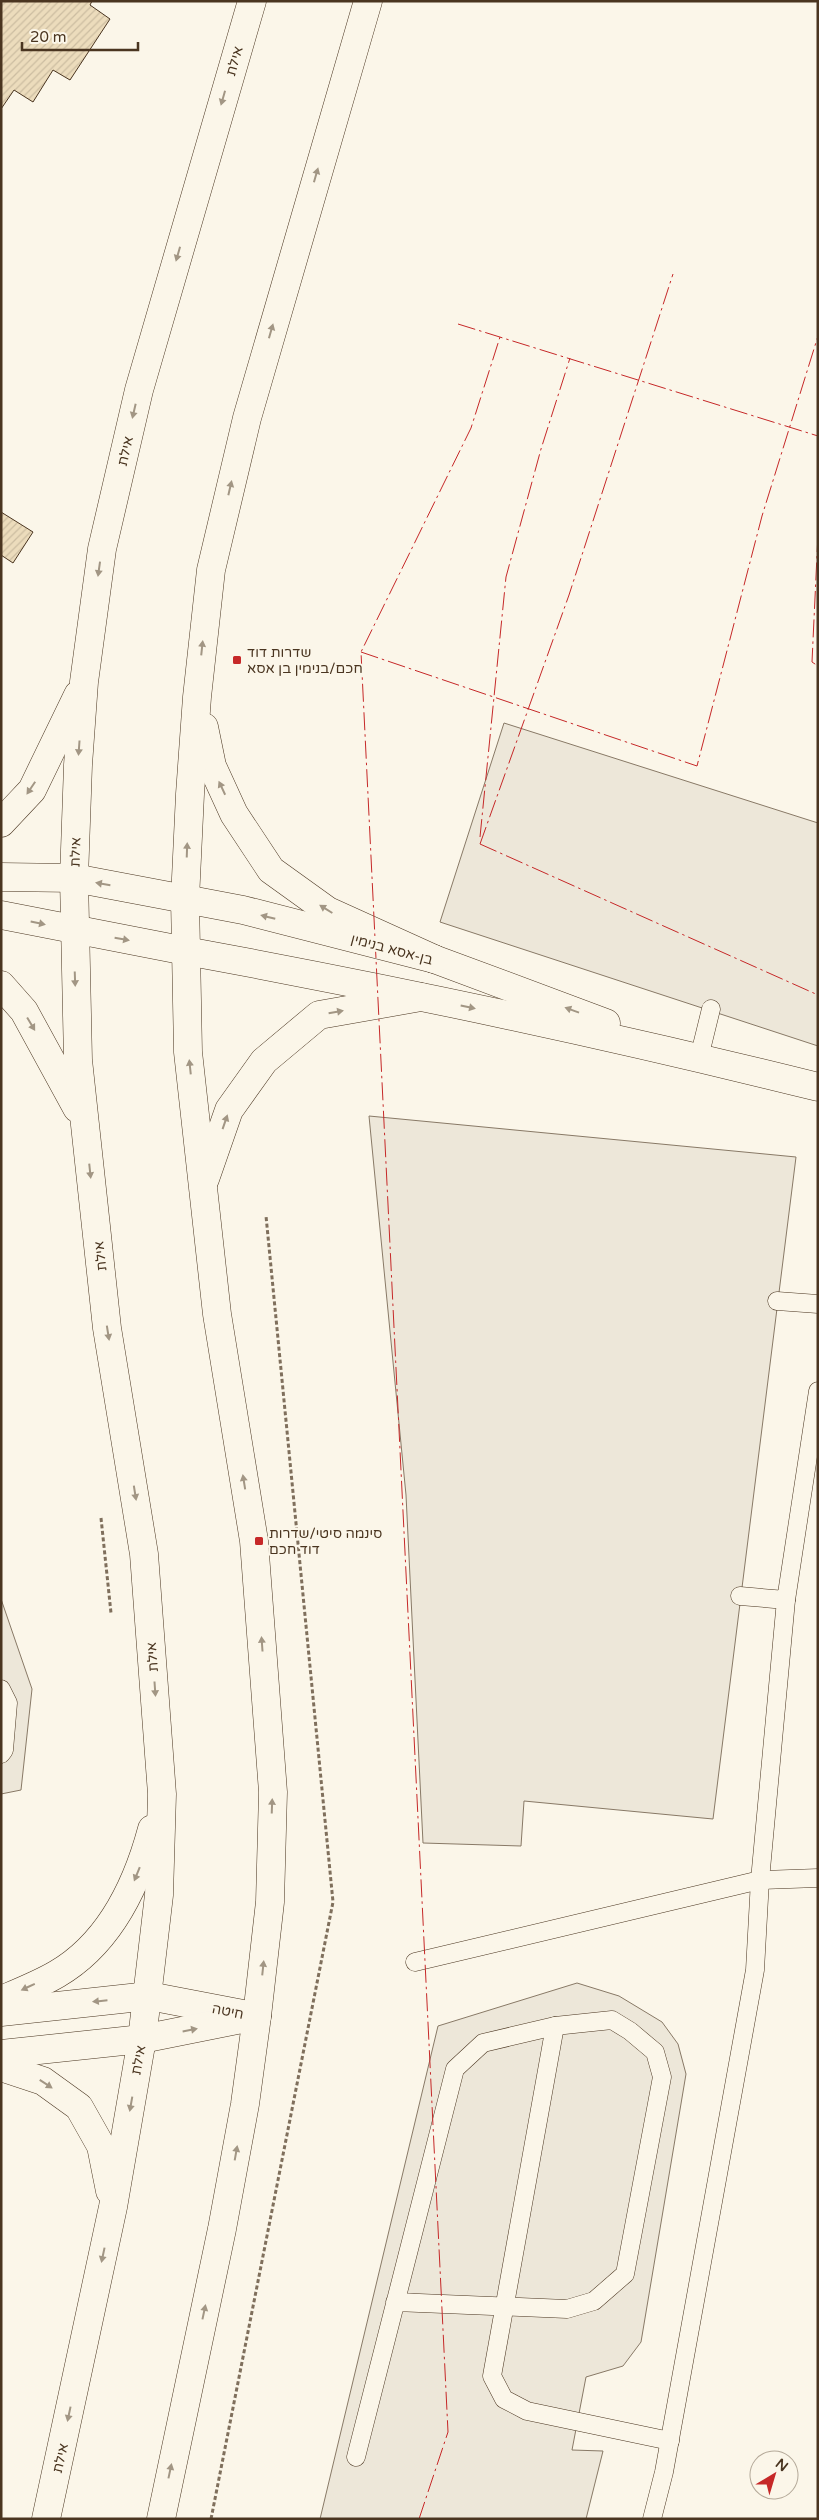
<svg xmlns="http://www.w3.org/2000/svg" width="819" height="2520" font-family="'Varela Round','Noto Sans Hebrew',sans-serif">
<style>
.parking{fill:#ede7d9;stroke:#887966}
.building{fill:url(#building-hatch);stroke:#4a3520}
.lines{fill:none;stroke-linecap:round;stroke-linejoin:round}
.lane-casing{stroke:#4a3520;stroke-width:19}
.street-casing{stroke:#4a3520;stroke-width:29}
.secondary-casing{stroke:#4a3520;stroke-width:29}
.highway-casing{stroke:#4a3520;stroke-width:29}
.path{stroke:#7f6f5c;stroke-width:3;stroke-dasharray:4 2.5;stroke-linecap:butt}
.lane{stroke:#fbf6e9;stroke-width:18}
.street{stroke:#fbf6e9;stroke-width:28}
.secondary{stroke:#fbf6e9;stroke-width:28}
.highway{stroke:#fbf6e9;stroke-width:28}
.power{stroke:#c62828;stroke-width:1;stroke-dasharray:18 4 2.5 4;stroke-linecap:butt}
.oneway{fill:#a29684}
.poi-dot{fill:#c62828;stroke:#fbf6e9;stroke-width:2}
.labels{text-anchor:middle;stroke-width:4;stroke-linejoin:round;paint-order:stroke}
.street-label{font-size:14px;fill:#4a3520;stroke:#fbf6e9}
.poi-label{font-size:14px;fill:#4a3520;stroke:#fbf6e9;text-anchor:start}
</style>
<defs>
<pattern id="building-hatch" width="6" height="6" patternUnits="userSpaceOnUse" patternTransform="scale(1.25)"><rect width="6" height="6" fill="#ecdcbc"/><path d="M-1 1l2-2M0 6l6-6M5 7l2-2" fill="none" stroke="#ccbda1"/></pattern>
</defs>
<rect width="100%" height="100%" fill="#fbf6e9"/>
<g class="parking">
<path d="M504,723L818,823V1046L440,922Z"/>
<path d="M369,1116L796,1157L713,1819L524,1801L521,1846L423,1843L406,1495Z"/>
<path d="M1,1599L32,1689L21,1790L1,1794Z"/>
<path d="M577,1983L619,1996L662,2022L678,2044L686,2074L641,2342L623,2366L586,2377L572,2450L603,2451L586,2519H320L438,2026Z"/>
</g>
<g class="building">
<path d="M1,1H92L90,5L110,19L70,80L53,70L33,102L14,90L1,109Z"/>
<path d="M1,512L33,532L13,563L1,555Z"/>
</g>
<g class="lines">
<g class="lane-casing">
<g id="lane">
<path d="M699,1058L711,1009"/>
<path d="M777,1301L818,1304"/>
<path d="M740,1596L786,1600L818,1391"/>
<path d="M1,1689L8,1703L4,1750L1,1754"/>
<path d="M415,1962L760,1880L818,1878"/>
<path d="M555,2026L492,2376L504,2399L527,2411L670,2441"/>
<path d="M356,2457L455,2069L483,2043L555,2026L612,2020L630,2031L655,2052L662,2077L625,2274L594,2301L567,2309L395,2302"/>
<path d="M652,2519L664,2472L755,1970L760,1880L786,1600"/>
</g>
</g>
<g class="street-casing">
<g id="street">
<path d="M185,899L243,910L434,959L606,1023"/>
<path d="M186,951C398,990 609,1035 818,1087"/>
</g>
</g>
<g class="secondary-casing">
<g id="secondary">
<path d="M1,877L74,878L185,899"/>
<path d="M1,915L186,951"/>
<path d="M1,2012L149,1996L243,2014"/>
<path d="M1,2054L142,2039L257,2016"/>
</g>
</g>
<g class="highway-casing">
<g id="highway">
<path d="M204,727L212,766L234,814L271,870L328,911L434,959"/>
<path d="M1,823L32,790L78,695"/>
<path d="M1,985L24,1011L77,1108"/>
<path d="M205,1179L229,1110L264,1061L319,1015L421,997"/>
<path d="M1,2000C20,1992 40,1984 57,1974C110,1943 137,1885 152,1829"/>
<path d="M1,2067L43,2081L79,2107L101,2146L110,2191"/>
<path d="M46,2519L113,2207L142,2039L159,1895L162,1794L144,1554L107,1328L78,1060L74,878L78,765L84,682L102,549L139,390L252,1"/>
<path d="M161,2519L222,2229L245,2104L257,2016L270,1902L273,1792L254,1541L217,1314L188,1052L185,899L190,794L197,697L211,570L247,418L368,1"/>
</g>
</g>
<g class="path">
<path d="M101,1518L111,1613"/>
<path d="M211,2519L333,1902L266,1216"/>
</g>
<use href="#lane" class="lane"/>
<use href="#street" class="street"/>
<use href="#secondary" class="secondary"/>
<use href="#highway" class="highway"/>
<g class="power">
<path d="M458,324L818,436"/>
<path d="M818,534L812,662L818,666"/>
<path d="M361,652L697,766L762,516L818,336"/>
<path d="M480,837L506,577L541,449L570,358"/>
<path d="M480,844L569,595L673,274"/>
<path d="M480,844L818,995"/>
<path d="M419,2519L448,2432L361,652L471,428L500,337"/>
</g>
</g>
<defs><path id="oneway-solid" d="M-6-.8H1V-3.2L6.5 0L1 3.2V.8H-6Z" transform="scale(1.25)"/></defs>
<g class="oneway">
<use href="#oneway-solid" transform="translate(223 98) rotate(106)"/>
<use href="#oneway-solid" transform="translate(316 175) rotate(-74)"/>
<use href="#oneway-solid" transform="translate(178 254) rotate(106)"/>
<use href="#oneway-solid" transform="translate(271 331) rotate(-74)"/>
<use href="#oneway-solid" transform="translate(134 411) rotate(103)"/>
<use href="#oneway-solid" transform="translate(230 488) rotate(-77)"/>
<use href="#oneway-solid" transform="translate(99 569) rotate(98)"/>
<use href="#oneway-solid" transform="translate(202 648) rotate(-84)"/>
<use href="#oneway-solid" transform="translate(79 748) rotate(94)"/>
<use href="#oneway-solid" transform="translate(31 788) rotate(124)"/>
<use href="#oneway-solid" transform="translate(222 788) rotate(-115)"/>
<use href="#oneway-solid" transform="translate(187 850) rotate(-88)"/>
<use href="#oneway-solid" transform="translate(103 884) rotate(-170)"/>
<use href="#oneway-solid" transform="translate(326 909) rotate(-148)"/>
<use href="#oneway-solid" transform="translate(268 917) rotate(-166)"/>
<use href="#oneway-solid" transform="translate(38 923) rotate(12)"/>
<use href="#oneway-solid" transform="translate(122 939) rotate(10)"/>
<use href="#oneway-solid" transform="translate(75 979) rotate(88)"/>
<use href="#oneway-solid" transform="translate(468 1007) rotate(12)"/>
<use href="#oneway-solid" transform="translate(572 1010) rotate(-160)"/>
<use href="#oneway-solid" transform="translate(336 1012) rotate(-10)"/>
<use href="#oneway-solid" transform="translate(31 1024) rotate(59)"/>
<use href="#oneway-solid" transform="translate(190 1067) rotate(-96)"/>
<use href="#oneway-solid" transform="translate(225 1122) rotate(-71)"/>
<use href="#oneway-solid" transform="translate(90 1171) rotate(84)"/>
<use href="#oneway-solid" transform="translate(108 1333) rotate(81)"/>
<use href="#oneway-solid" transform="translate(244 1482) rotate(-99)"/>
<use href="#oneway-solid" transform="translate(135 1493) rotate(81)"/>
<use href="#oneway-solid" transform="translate(262 1644) rotate(-94)"/>
<use href="#oneway-solid" transform="translate(155 1689) rotate(86)"/>
<use href="#oneway-solid" transform="translate(272 1806) rotate(-88)"/>
<use href="#oneway-solid" transform="translate(137 1874) rotate(112)"/>
<use href="#oneway-solid" transform="translate(263 1968) rotate(-84)"/>
<use href="#oneway-solid" transform="translate(28 1987) rotate(155)"/>
<use href="#oneway-solid" transform="translate(100 2001) rotate(174)"/>
<use href="#oneway-solid" transform="translate(190 2030) rotate(-11)"/>
<use href="#oneway-solid" transform="translate(46 2084) rotate(33)"/>
<use href="#oneway-solid" transform="translate(131 2104) rotate(100)"/>
<use href="#oneway-solid" transform="translate(236 2153) rotate(-80)"/>
<use href="#oneway-solid" transform="translate(103 2255) rotate(102)"/>
<use href="#oneway-solid" transform="translate(204 2312) rotate(-78)"/>
<use href="#oneway-solid" transform="translate(69 2414) rotate(102)"/>
<use href="#oneway-solid" transform="translate(170 2471) rotate(-78)"/>
</g>
<g class="poi-dot">
<rect x="232" y="655" width="10" height="10" rx="2.5"/>
<rect x="254" y="1536" width="10" height="10" rx="2.5"/>
</g>
<g class="labels">
<g class="street-label">
<text transform="translate(234 61) rotate(-74)" y="5">אילת</text>
<text transform="translate(125 451) rotate(-77)" y="5">אילת</text>
<text transform="translate(75 852) rotate(-88)" y="5">אילת</text>
<text transform="translate(392 949) rotate(15)" y="5">בן-אסא בנימין</text>
<text transform="translate(100 1256) rotate(-96)" y="5">אילת</text>
<text transform="translate(152 1657) rotate(-94)" y="5">אילת</text>
<text transform="translate(228 2011) rotate(11)" y="5">חיטה</text>
<text transform="translate(138 2060) rotate(-80)" y="5">אילת</text>
<text transform="translate(60 2458) rotate(-77)" y="5">אילת</text>
</g>
<g class="poi-label">
<text x="247" y="657">שדרות דוד<tspan x="247" dy="16">חכם/בנימין בן אסא</tspan></text>
<text x="269" y="1538">סינמה סיטי/שדרות<tspan x="269" dy="16">דוד חכם</tspan></text>
</g>
</g>
<rect width="819" height="2520" fill="none" stroke="#4a3520" stroke-width="5"/>
<g transform="translate(774 2475) rotate(38)"><circle r="24" fill="#fbf6e9" stroke="#b4a999"/>
<path d="M0-4L9 19L0 12L-9 19Z" fill="#c62828"/>
<text y="-8" font-size="14" font-weight="bold" text-anchor="middle" fill="#4a3520">N</text>
</g>
<path d="M22 42v8h116v-8" fill="none" stroke="#4a3520" stroke-width="2.5"/>
<text x="30" y="42" font-size="15" fill="#4a3520" stroke="#fbf6e9" stroke-width="4" paint-order="stroke">20 m</text>
</svg>
